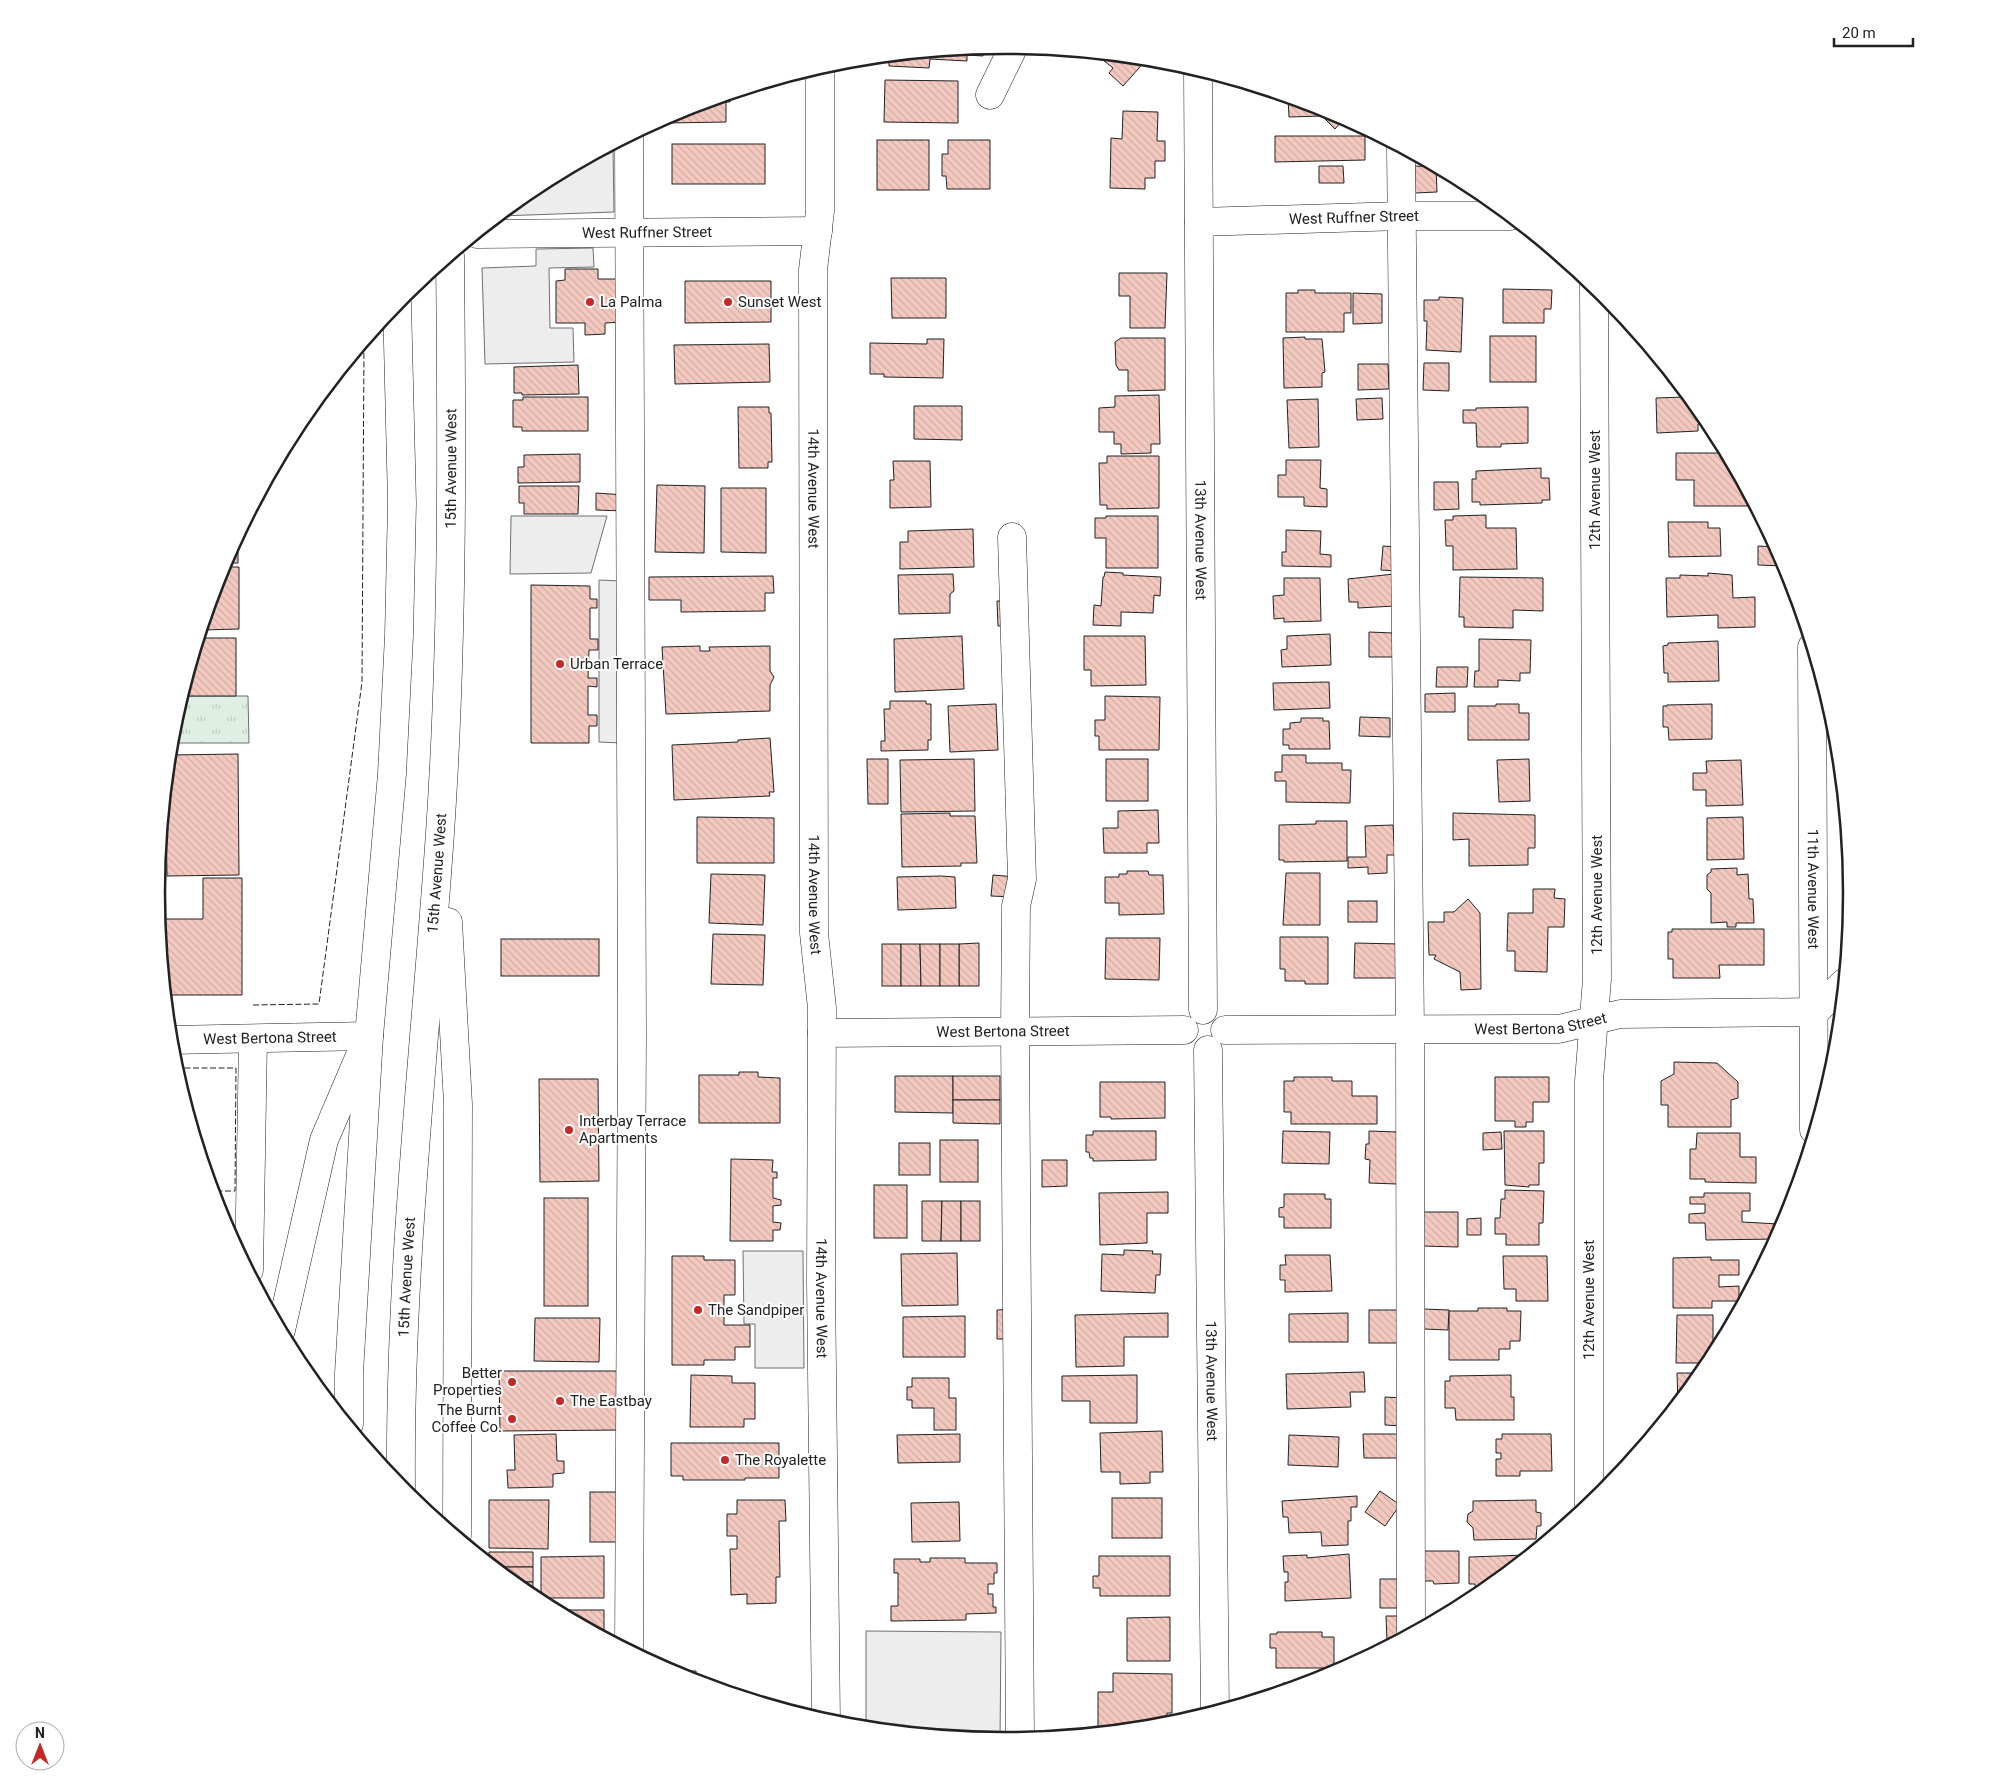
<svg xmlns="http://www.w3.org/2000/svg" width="2009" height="1786" font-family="Roboto,sans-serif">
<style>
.grass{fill:url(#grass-tufts);stroke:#6f6f6f}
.parking{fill:#ededed;stroke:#6f6f6f}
.building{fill:url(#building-back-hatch);stroke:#222}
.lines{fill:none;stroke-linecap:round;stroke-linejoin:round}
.minor-casing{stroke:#222;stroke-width:29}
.major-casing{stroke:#222;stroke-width:29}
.minor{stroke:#fff;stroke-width:28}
.major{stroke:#fff;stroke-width:28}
.fence{stroke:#222;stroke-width:1;stroke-dasharray:6 2.5;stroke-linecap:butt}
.poi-dot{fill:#c62828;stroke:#fff;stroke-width:2}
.labels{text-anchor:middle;stroke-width:4;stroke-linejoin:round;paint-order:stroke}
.street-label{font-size:15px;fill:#222;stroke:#fff}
.poi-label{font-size:15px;fill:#222;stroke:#fff;text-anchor:start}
.rim{fill:none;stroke:#222;stroke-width:2.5}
</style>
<defs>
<pattern id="grass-tufts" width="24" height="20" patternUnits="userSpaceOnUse" patternTransform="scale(1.25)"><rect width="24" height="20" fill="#e0efe3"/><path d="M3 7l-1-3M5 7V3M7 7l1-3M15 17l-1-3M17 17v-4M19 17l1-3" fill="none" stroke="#c0cdc2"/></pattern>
<pattern id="building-back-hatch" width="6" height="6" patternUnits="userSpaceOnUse" patternTransform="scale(1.25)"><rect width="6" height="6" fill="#f3c9c0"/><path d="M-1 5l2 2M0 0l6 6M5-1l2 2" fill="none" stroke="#d0aca5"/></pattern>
</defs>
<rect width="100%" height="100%" fill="#fff"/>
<path class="grass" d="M182,696H248L249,743H171L173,727Z"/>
<g class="parking">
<path d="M613,145L614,212L500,216L534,188Z"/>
<path d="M593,248L594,267L549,268L550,328H573L574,362L485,364L482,268L536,266V249Z"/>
<path d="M511,516H607L591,573L510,574Z"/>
<path d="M599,580L621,581L622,743L599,742Z"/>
<path d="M743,1251H803L804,1368H755V1324H744Z"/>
<path d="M866,1631L1001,1632L1000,1741L866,1727Z"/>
</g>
<g class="building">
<path d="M983,47V56L967,55V61L930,59L929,68L889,66V62H884L885,57Z"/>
<path d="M1108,55L1147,59L1123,86L1109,73L1113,68L1103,60Z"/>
<path d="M885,80L958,81V123L884,122Z"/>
<path d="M730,95V102H726V122L666,123V117L680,109Z"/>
<path d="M1288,97L1329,110L1359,126L1354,130L1346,122L1343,125L1341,122L1335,129L1322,116L1289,117Z"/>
<path d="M1123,111L1158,112L1157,141H1165V161H1155V178H1145V189L1110,188L1111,138L1122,139Z"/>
<path d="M1275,136H1365V160L1275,162Z"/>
<rect x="877" y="140" width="52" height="50"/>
<path d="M948,140H990V189H947L946,176H942V154H948Z"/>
<rect x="672" y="144" width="93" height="40"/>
<path d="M1319,166H1343L1344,183H1319Z"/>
<path d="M1415,166L1436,167L1437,192L1415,193Z"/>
<path d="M565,269H598V279H623L624,322L605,323V334L585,335V323H556V281L565,280Z"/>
<path d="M1119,273H1167L1165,328H1130V296H1119Z"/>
<path d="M891,278H946V318H892Z"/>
<path d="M685,281H771V322L685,323Z"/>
<path d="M1503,289L1552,290L1551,309H1544V323H1503Z"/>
<path d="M1298,290H1315V293H1351V313H1344V332H1286V293H1298Z"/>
<path d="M1353,293L1382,294V323L1353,324Z"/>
<path d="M1439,297L1463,298L1461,352L1426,350L1427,321H1424V300H1439Z"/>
<rect x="1490" y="336" width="46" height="46"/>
<path d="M1305,337V339H1322L1325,372L1322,373V387L1284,388L1283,338Z"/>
<path d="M1121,338H1165V390L1128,391V370H1119L1116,365L1115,342Z"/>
<path d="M927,339H944L943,378L884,377V374H870V343L927,344Z"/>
<path d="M769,344L770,382L675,384L674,345Z"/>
<path d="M1424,363H1449V391L1423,390Z"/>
<path d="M1358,364H1388L1389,389L1358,390Z"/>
<path d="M578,365L579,394L522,395V393H514V367Z"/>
<path d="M1668,372L1677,382H1668Z"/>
<path d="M1685,394L1707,419V423L1698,424V431L1657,433L1656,398L1685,397Z"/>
<path d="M1159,395L1160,444H1151V453L1121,454V444H1114V432H1099V408L1115,407V396Z"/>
<path d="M523,397H588V431H522V427H513V400H523Z"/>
<path d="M1382,398L1383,419L1357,420L1356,399Z"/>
<path d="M1318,399L1319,447L1289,448L1287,400Z"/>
<path d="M914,406H962V440L914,439Z"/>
<path d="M738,407H769V413H771L772,462H768V468H739Z"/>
<path d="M1528,407V443L1501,444V447H1477L1476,423H1463V410H1476V408Z"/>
<path d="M1676,453H1726L1753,506H1694V480H1676Z"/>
<path d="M580,454V482L518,483V467H524V455Z"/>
<path d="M1107,456H1159V508L1107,509V505H1100L1099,463H1107Z"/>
<path d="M1286,460H1321L1320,488L1327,489V507L1304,506V497H1278V475H1286Z"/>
<path d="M893,461H930L931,507L890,508V480H894Z"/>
<path d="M1541,468V478H1549L1550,500H1542V503L1480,505V502H1472V479H1476V471Z"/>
<path d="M1434,482H1458L1459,509L1434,510Z"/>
<path d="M657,485L705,486L704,553L655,552Z"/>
<path d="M519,486H579L578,514H524V503H519Z"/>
<path d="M721,488H766V553L721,552Z"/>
<path d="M596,493L625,495L624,511L596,510Z"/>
<path d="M1486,515V528H1516L1517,569L1453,570V546H1446L1445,520H1453V516Z"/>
<path d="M1106,516H1158V568H1106V538H1095V518H1106Z"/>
<path d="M1668,522H1708V528H1720L1721,556L1669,557Z"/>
<path d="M973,529L974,567L900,569V542H908V531Z"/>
<path d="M1286,530L1321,531L1320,554L1331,555V567L1282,566V552H1286Z"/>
<path d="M238,536V563H224Z"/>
<path d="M1383,546L1398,547L1397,571L1381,570Z"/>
<path d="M1758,546L1776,547L1784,561V566L1758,565Z"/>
<path d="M222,567H239V629L202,630Z"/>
<path d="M1105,572L1123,573V575L1161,577L1160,596L1154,595L1153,613L1121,612V626L1093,625L1094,605L1101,606L1103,577H1104Z"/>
<path d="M1708,573L1732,575L1733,598L1755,597V627L1718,628V615L1667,617L1666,578H1680V575L1708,576Z"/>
<path d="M953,574L954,591L950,594V613L899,614L898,575Z"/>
<path d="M1394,574L1395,606L1358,608V602H1349L1348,579Z"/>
<path d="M773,576L774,593H765V611L681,612V600H649V577Z"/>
<path d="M1460,577L1543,578V611L1513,610V628L1464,627V617H1459Z"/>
<path d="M1284,578H1320L1321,621L1284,622V618L1274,619L1273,596L1284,595Z"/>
<path d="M531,585L590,586V599H597V608H590V639H598V650H589L588,678H597V687L588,686V715H597V726H589V743H531Z"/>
<path d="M997,601H1011V626H998Z"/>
<path d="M1369,632L1393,633V657H1369Z"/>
<path d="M1330,634L1331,665L1282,667L1281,650L1287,649V636Z"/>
<path d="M962,636L964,689L895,692L894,639Z"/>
<path d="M1084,636H1145L1146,685L1091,686V670H1084Z"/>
<path d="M200,638H236V696H182Z"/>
<path d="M1479,639L1531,640L1530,673H1520V681L1498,680V687H1474L1475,671H1479Z"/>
<path d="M1718,641L1719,681L1668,682V673H1664L1663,646L1668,645V643Z"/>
<path d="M700,646V651H710L709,647L770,646V671L774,677L770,685V711L666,714L662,647Z"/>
<path d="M1437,667H1468L1467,687H1436Z"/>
<path d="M1329,682L1330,708L1274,710L1273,683Z"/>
<path d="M1455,693V712H1425V694Z"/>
<path d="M1105,696L1160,697L1159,750H1099V736H1095V720H1105Z"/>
<path d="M890,701H926V704H931V740H928V750L881,751V741H885L884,709H890Z"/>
<path d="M996,704L998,750L950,752L948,706Z"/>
<path d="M1496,704H1519V713H1529V740H1468V706H1496Z"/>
<path d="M1712,704V739L1669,740L1668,727H1663V706H1667V705Z"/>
<path d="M1360,717L1390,718V737L1359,736Z"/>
<path d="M1301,718H1323V721H1329L1330,749H1289V745H1283V729H1290V723L1301,722Z"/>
<path d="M770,738L774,792H769L770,796L674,800L672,745L738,742V740Z"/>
<path d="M238,754L239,875L167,876L166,818H164L170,755Z"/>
<path d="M1282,755H1306V763H1342V770H1351L1350,803L1286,802V781H1275V772H1282Z"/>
<path d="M867,759H888V804H868Z"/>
<path d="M974,759L975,811L901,812L900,760Z"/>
<rect x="1106" y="759" width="42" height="42"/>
<path d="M1529,759L1530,801L1499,802L1497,760Z"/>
<path d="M1741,760L1743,805L1706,806V790H1693V773H1707L1706,761Z"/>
<path d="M1158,810L1159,843H1147V853H1104L1103,828H1118V811Z"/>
<path d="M950,813V816H975L977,863H961V866L902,867L901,814Z"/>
<path d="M1453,813L1535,815V848H1528V865L1469,866V839L1453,840Z"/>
<path d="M697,817L774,818V863H697Z"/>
<path d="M1743,817L1744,859L1707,860V818Z"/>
<path d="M1316,821H1347V861L1284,862V860H1279V825L1316,824Z"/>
<path d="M1393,825L1395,855H1387V873L1368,874V867L1348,868V857H1366L1365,826Z"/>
<path d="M1737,868V875L1748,874L1749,899H1753L1754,923H1736V927H1727V922L1711,923V893L1707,889V875L1711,872V869Z"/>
<path d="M1127,871H1148L1149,875H1163L1164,914L1119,915V903H1105V877H1119V874H1127Z"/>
<path d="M1286,873H1320V925H1283Z"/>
<path d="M711,874L765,875L763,925L709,923Z"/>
<path d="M993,875L1016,877L1014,897L991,896Z"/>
<path d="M941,876L955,877L956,908L898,910L897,877Z"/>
<path d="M203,878H242V995H167L159,919H203Z"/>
<path d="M1533,889H1555L1554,898L1565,899L1564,927H1548L1547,972L1515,971V951H1507L1508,913H1533Z"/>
<path d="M1468,899L1480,913L1481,989L1461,990L1460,972L1434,959L1436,955H1429L1428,922H1444V912H1454Z"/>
<rect x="1348" y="901" width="29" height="21"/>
<path d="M1672,929H1764V965H1719L1720,978H1673V959H1668V932H1672Z"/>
<path d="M713,934L765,935L763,985L711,984Z"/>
<path d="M1280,937H1328V984H1305V981H1285V969H1280Z"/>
<path d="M1106,938H1160L1159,980L1105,979Z"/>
<rect x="501" y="939" width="98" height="37"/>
<path d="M979,943V986H959V944Z"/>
<path d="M1355,943L1399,944L1398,978H1354Z"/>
<rect x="882" y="944" width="19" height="42"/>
<path d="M901,944H920L921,986H901Z"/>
<path d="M920,944H940V986H921Z"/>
<rect x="940" y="944" width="19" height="42"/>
<path d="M1674,1062L1717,1063L1738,1082V1098L1731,1100V1127H1668V1105H1661V1081L1674,1074Z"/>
<path d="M739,1072H758V1077L780,1078V1123H699V1075H739Z"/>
<path d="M895,1076H953V1113L895,1112Z"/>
<rect x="953" y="1076" width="47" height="24"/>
<path d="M1294,1077H1332V1081H1352V1096H1377V1124H1291V1112H1284V1081H1294Z"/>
<path d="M1495,1077H1549V1102H1533V1122H1526V1127H1515V1121H1495Z"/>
<path d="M539,1079H598L599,1181L540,1182Z"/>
<path d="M1100,1082H1165V1118L1111,1119V1117H1100Z"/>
<path d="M953,1100H1000V1124L953,1123Z"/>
<path d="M1093,1131H1156V1160L1093,1161V1158H1090L1089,1152H1086V1135H1093Z"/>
<path d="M1283,1131L1330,1132L1329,1164L1282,1163Z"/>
<path d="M1369,1131L1397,1132V1184L1369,1183L1370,1160L1365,1159L1366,1144H1369Z"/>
<path d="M1504,1131H1544V1163H1539V1185H1529V1187L1505,1185Z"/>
<path d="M1501,1132L1502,1149L1483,1150V1133Z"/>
<path d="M1697,1133H1740V1157H1756V1183L1705,1182V1179H1690V1149H1696Z"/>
<rect x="940" y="1140" width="38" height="42"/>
<rect x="899" y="1143" width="31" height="32"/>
<path d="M731,1159L773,1160L772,1172H777V1178H773V1198L781,1200V1205L773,1206V1222L781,1223L780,1230H773V1241H730Z"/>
<path d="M1042,1160H1067V1186L1042,1187Z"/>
<rect x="874" y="1185" width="33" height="53"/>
<path d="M1505,1190L1544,1191L1543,1223H1539V1245H1506V1234H1495V1218H1500L1501,1199H1505Z"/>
<path d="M1168,1192V1213H1147V1243L1100,1245L1099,1193Z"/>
<path d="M1704,1193H1750V1211H1742V1222L1779,1224V1235L1777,1239L1706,1240L1705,1223H1689V1214L1705,1213V1204H1690V1197H1704Z"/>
<path d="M1284,1194H1325V1199H1331V1228H1284V1217H1279V1208L1284,1207Z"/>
<rect x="544" y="1198" width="44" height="108"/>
<path d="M922,1201H942L941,1241H922Z"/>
<path d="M942,1201H961V1241H941Z"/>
<rect x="961" y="1201" width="19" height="40"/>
<path d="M1423,1212H1458V1247L1422,1246Z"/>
<path d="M1481,1218V1235H1467V1219Z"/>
<path d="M1124,1250L1153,1251L1152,1254H1161L1160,1275H1156L1155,1293L1101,1291L1102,1254L1124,1255Z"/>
<path d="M957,1253L958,1305L902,1306L901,1254Z"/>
<path d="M1285,1255H1330L1332,1291L1285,1292V1280H1280V1265H1286Z"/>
<path d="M672,1256H704V1260H735V1295H724V1325H750V1347H735V1360H704V1365H672Z"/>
<path d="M1503,1256H1547L1548,1301H1516V1289H1504Z"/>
<path d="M1711,1257V1260H1739V1275H1719V1287L1739,1286V1301H1712V1308H1673V1258Z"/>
<path d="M1478,1308H1507V1311H1521L1520,1341H1510V1349H1499V1360H1449V1311H1478Z"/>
<path d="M1014,1309V1339H997V1310Z"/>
<path d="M1424,1309L1449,1310L1448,1330L1424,1329Z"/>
<rect x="1369" y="1310" width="31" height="33"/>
<path d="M1168,1313V1337H1124V1366L1076,1367L1075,1315Z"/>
<path d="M1348,1313V1342H1289V1314Z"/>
<path d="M1677,1315H1713V1357L1710,1363H1676Z"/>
<path d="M965,1316V1357H903V1317Z"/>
<path d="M535,1318H600L599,1362L534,1361Z"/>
<path d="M499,1371H621V1430L500,1431Z"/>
<path d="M1364,1372L1365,1392H1350L1351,1407L1287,1409L1286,1374Z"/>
<path d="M1677,1373H1702L1678,1403Z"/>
<path d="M691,1375L732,1376V1383H755V1419H744V1427H690Z"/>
<path d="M1137,1375V1423H1090V1401H1062V1376Z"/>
<path d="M1511,1375V1397H1514V1420H1456L1455,1408H1445V1381H1450V1376Z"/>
<path d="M912,1378H949V1398H956V1430H934V1408H912V1400H907V1387H912Z"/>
<path d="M1385,1397L1403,1398V1426L1385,1425Z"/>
<path d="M1162,1431L1163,1472H1150V1483L1120,1484V1472H1101L1100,1433Z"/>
<path d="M556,1434L557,1461H564V1473L553,1474V1487L508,1488L507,1470H515L514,1435Z"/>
<path d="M960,1434V1462L898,1463L897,1435Z"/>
<path d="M1363,1434H1398V1458H1364Z"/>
<path d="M1502,1434H1551L1552,1471H1520V1476H1496V1459H1501V1453H1496V1439H1502Z"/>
<path d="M1289,1435L1339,1437L1338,1467L1288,1465Z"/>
<path d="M671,1443H779V1478H745V1480H683V1476H671Z"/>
<path d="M1380,1491L1400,1505L1385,1526L1365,1512Z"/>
<rect x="590" y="1492" width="30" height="50"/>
<path d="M1357,1496V1507H1351V1521H1348V1545L1322,1546L1321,1532L1289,1533L1288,1517H1283L1282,1501Z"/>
<rect x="1112" y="1498" width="50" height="40"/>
<path d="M489,1500H549L548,1549L489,1548Z"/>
<path d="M737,1500H785L786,1521H779L780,1577H776V1603L747,1604V1594L731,1595L730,1549H737V1536H727V1514H737Z"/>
<path d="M1536,1500V1512L1541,1513V1526H1537L1536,1539L1474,1540L1473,1528L1467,1522L1468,1514L1473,1511V1501Z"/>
<path d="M959,1502L960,1541L912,1542L911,1503Z"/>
<path d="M1423,1551H1459V1583L1434,1584L1433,1581H1423Z"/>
<path d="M489,1552H533V1567H496L489,1562Z"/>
<path d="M1349,1554L1351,1598L1285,1601V1582H1288V1572H1284L1283,1556L1307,1555V1558Z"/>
<path d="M1528,1555L1476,1598L1475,1584H1469V1557Z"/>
<path d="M604,1556V1598H541V1557Z"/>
<path d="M1099,1556H1170V1596H1100V1588H1093V1576H1099Z"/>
<path d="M930,1558H965V1563H997V1573H994V1584H988V1594H993V1607H996V1613L966,1614V1620L891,1621V1606H898V1573H894V1559H920V1562H930Z"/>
<path d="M496,1567H533V1582H514Z"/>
<path d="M1380,1579H1402L1401,1608H1380Z"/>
<path d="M514,1582H533V1598Z"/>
<path d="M556,1610H604V1636Z"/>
<path d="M1386,1616H1403L1404,1637L1394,1642H1387Z"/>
<path d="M1170,1617V1661H1127V1618Z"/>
<path d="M1277,1632H1322V1637H1334V1668H1276V1648H1270V1634H1277Z"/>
<path d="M669,1671H696V1681L680,1676Z"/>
<path d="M1113,1673L1172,1674V1713H1167L1166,1725L1122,1729H1098V1692H1113Z"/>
<path d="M1310,1682L1283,1690V1683Z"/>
<path d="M1047,1734H1075L1047,1737Z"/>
</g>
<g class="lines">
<g class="minor-casing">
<g id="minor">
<path id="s1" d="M820,67V211L813,270L814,933L822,1008L821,1282L826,1721"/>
<path id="s2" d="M1198,70L1203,1010"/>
<path d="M990,95L1014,46"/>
<path d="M1401,148L1410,1031L1411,1632"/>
<path id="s3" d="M1199,222L1402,216H1510"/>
<path id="s4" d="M477,234L818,231"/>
<path d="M1012,537L1022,879L1016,906L1015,1032L1020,1739"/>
<path id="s5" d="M1812,647L1814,1130"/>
<path id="s6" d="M1225,1030L1559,1029L1620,1014L1815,1012L1844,983"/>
<path id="s7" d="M822,1033L1184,1030"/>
<path id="s8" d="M171,1040L369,1036"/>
<path id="s9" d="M1208,1050L1215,1711"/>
<path d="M249,1270L253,1039"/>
<path d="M1589,1505V1081L1597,979L1594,285"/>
<path d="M629,1649L632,1032L629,137"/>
</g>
</g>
<g class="major-casing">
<g id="major">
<path d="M448,922L458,1104L457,1535"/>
<path d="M281,1330L324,1140L362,1051"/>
<path d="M349,1424V1373L369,1036L392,774L399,636L402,503L397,303"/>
<path id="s10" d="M401,1488C399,1269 425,1051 440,833C453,641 452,448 450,256"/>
</g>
</g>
<use href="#minor" class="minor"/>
<use href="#major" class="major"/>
<g class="fence">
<path d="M253,1005L319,1004L362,682L364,344"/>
<path d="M176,1068H236L235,1191H213"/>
</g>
</g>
<g class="poi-dot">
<circle cx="590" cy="302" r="5"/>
<circle cx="728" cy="302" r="5"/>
<circle cx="560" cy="664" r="5"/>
<circle cx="569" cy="1130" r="5"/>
<circle cx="698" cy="1310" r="5"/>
<circle cx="512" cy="1382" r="5"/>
<circle cx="560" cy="1401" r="5"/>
<circle cx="512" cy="1419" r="5"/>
<circle cx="725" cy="1460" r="5"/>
</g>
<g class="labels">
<g class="street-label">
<text dy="5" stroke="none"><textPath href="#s3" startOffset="155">West Ruffner Street</textPath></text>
<text dy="5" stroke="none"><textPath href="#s4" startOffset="170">West Ruffner Street</textPath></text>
<text dy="5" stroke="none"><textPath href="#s10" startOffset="1021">15th Avenue West</textPath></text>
<text dy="5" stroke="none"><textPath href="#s1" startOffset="422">14th Avenue West</textPath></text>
<text transform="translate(1595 490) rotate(-90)" y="5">12th Avenue West</text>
<text dy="5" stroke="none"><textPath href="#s2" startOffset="470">13th Avenue West</textPath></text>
<text dy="5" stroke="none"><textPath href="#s10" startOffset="616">15th Avenue West</textPath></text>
<text dy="5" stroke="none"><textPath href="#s5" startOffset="242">11th Avenue West</textPath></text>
<text dy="5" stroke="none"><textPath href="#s1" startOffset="828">14th Avenue West</textPath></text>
<text transform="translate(1597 895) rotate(-90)" y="5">12th Avenue West</text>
<text dy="5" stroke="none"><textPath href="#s6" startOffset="316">West Bertona Street</textPath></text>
<text dy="5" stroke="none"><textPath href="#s7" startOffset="181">West Bertona Street</textPath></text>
<text dy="5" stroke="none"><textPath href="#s8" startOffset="99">West Bertona Street</textPath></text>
<text dy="5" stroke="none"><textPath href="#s10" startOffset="211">15th Avenue West</textPath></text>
<text dy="5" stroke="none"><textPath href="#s1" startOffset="1232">14th Avenue West</textPath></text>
<text transform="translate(1589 1300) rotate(-90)" y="5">12th Avenue West</text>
<text dy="5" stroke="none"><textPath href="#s9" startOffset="331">13th Avenue West</textPath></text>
</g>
<g class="poi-label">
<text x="600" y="307">La Palma</text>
<text x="738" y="307">Sunset West</text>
<text x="570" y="669">Urban Terrace</text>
<text x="579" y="1126">Interbay Terrace<tspan x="579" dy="17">Apartments</tspan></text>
<text x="708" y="1315">The Sandpiper</text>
<text x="502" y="1378" text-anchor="end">Better<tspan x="502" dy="17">Properties</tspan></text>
<text x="570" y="1406">The Eastbay</text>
<text x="502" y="1415" text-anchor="end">The Burnt<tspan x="502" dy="17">Coffee Co.</tspan></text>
<text x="735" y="1465">The Royalette</text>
</g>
</g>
<path d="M0 0H2009V1786H0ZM165 893a839 839 0 1 1 1678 0a839 839 0 1 1-1678 0Z" fill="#fff" fill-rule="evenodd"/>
<path class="rim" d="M165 893a839 839 0 1 1 1678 0a839 839 0 1 1-1678 0Z"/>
<g transform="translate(40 1746)"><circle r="24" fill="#ffffff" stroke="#a7a7a7"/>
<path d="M0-4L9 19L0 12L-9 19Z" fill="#c62828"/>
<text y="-8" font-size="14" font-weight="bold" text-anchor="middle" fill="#222222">N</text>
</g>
<path d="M1834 38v8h79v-8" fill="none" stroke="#222222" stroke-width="2.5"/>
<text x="1842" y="38" font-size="15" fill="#222222" stroke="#ffffff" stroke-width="4" paint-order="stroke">20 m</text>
</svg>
